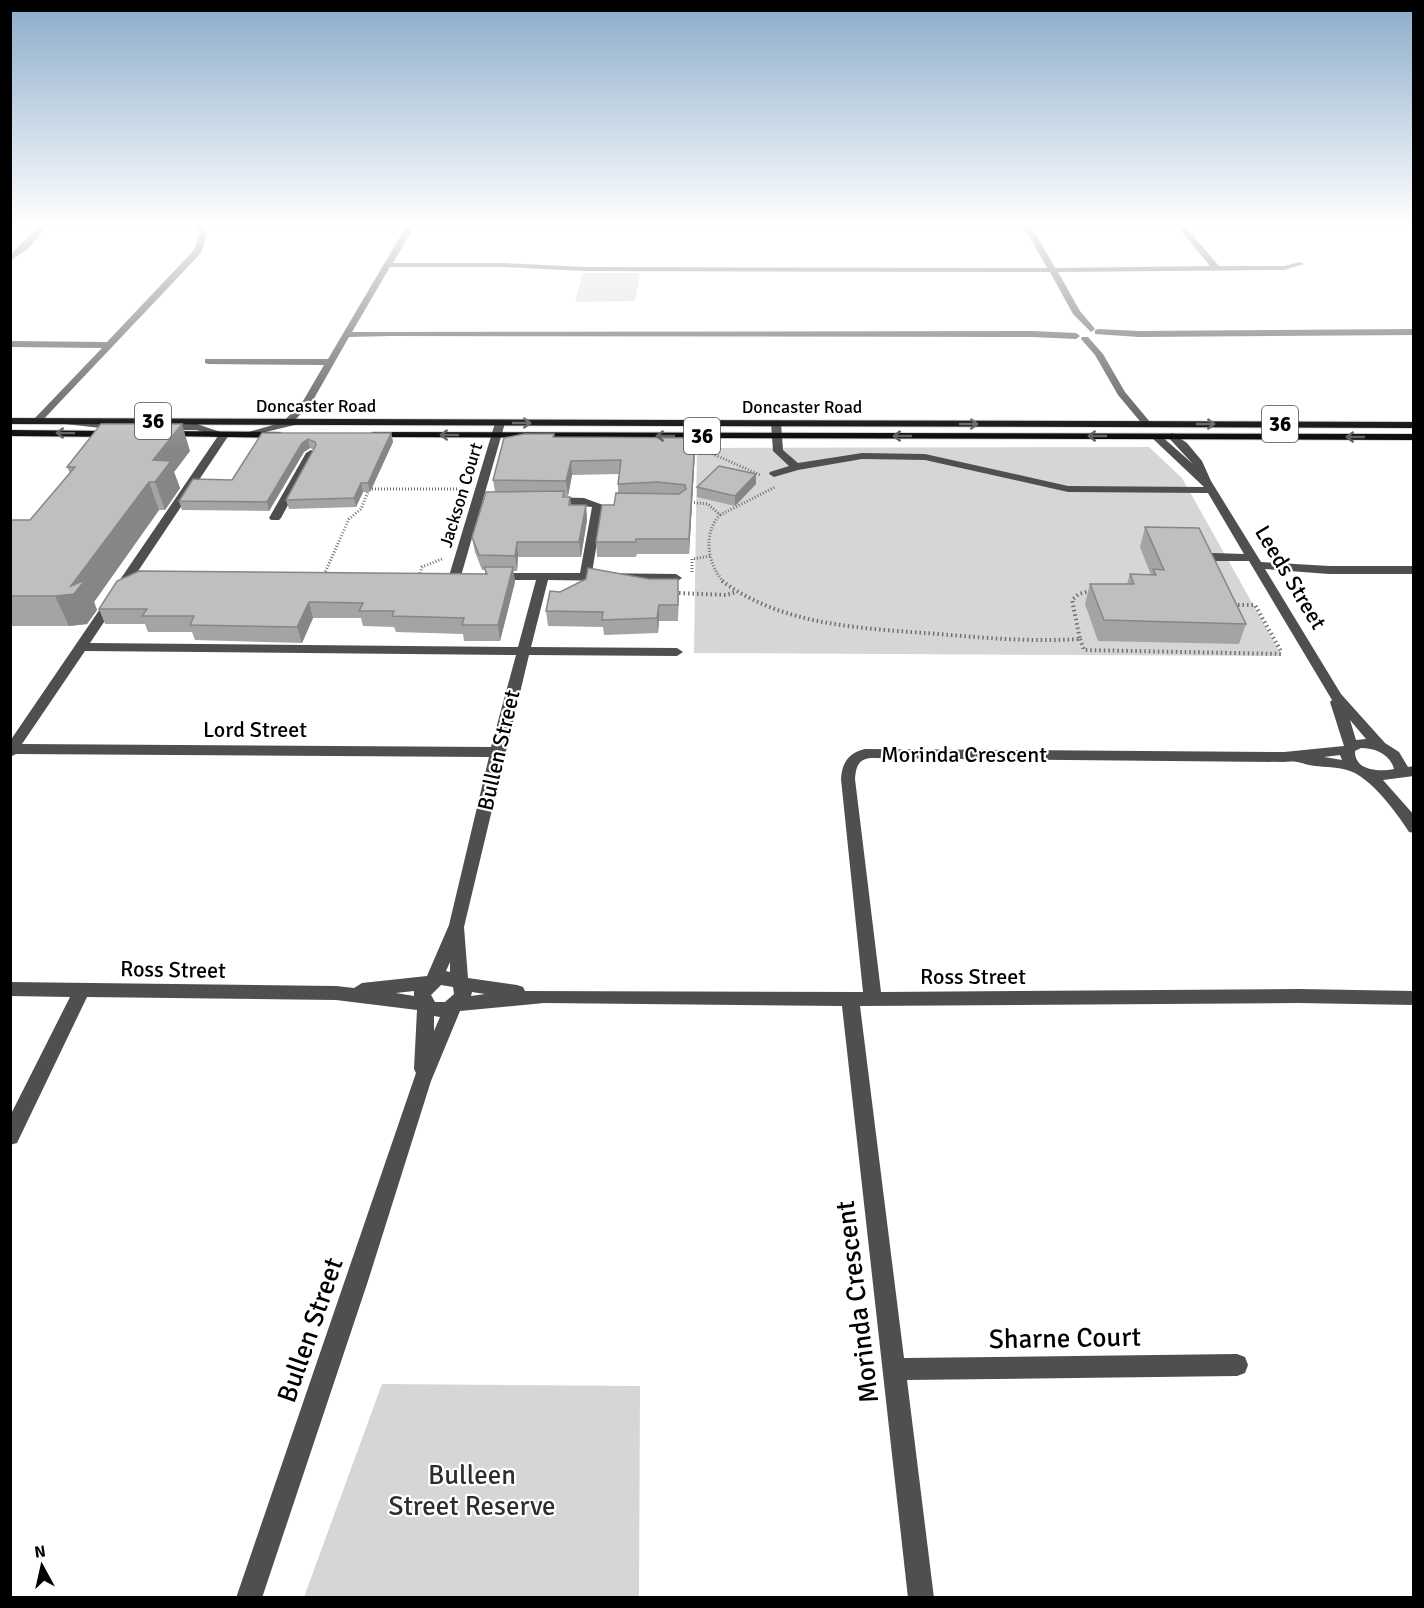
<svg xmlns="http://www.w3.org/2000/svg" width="1424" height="1608" font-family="Signika,sans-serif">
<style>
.green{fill:#d6d6d6}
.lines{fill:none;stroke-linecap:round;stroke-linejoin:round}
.major-casing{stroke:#dbdbdb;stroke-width:2}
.path-far2{stroke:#717171;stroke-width:2;stroke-dasharray:1 1.5;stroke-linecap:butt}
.path-far1{stroke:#717171;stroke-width:3;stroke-dasharray:1 2;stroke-linecap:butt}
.path{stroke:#717171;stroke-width:4;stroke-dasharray:1.5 3;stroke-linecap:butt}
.minor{fill:#4f4f4f;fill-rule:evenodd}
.major{fill:#000;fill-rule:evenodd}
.wall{fill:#a4a4a4}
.shaded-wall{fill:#868686}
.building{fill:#bfbfbf;stroke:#868686;stroke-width:1.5}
.oneway{stroke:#595959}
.labels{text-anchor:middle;stroke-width:4.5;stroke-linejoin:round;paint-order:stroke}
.far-street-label{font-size:18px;fill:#000;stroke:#fff}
.shield{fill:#fff;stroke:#4c4c4c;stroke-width:1.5}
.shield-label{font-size:21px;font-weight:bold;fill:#000}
.street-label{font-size:22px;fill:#000;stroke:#fff}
.near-street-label{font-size:27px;fill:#000;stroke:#fff}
.near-park-label{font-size:27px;fill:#2d2d2d;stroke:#fff}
</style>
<rect width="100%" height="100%" fill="#fff"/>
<g class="green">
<path d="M583,273H640L635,301L575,302Z"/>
<path d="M1149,447L1182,478L1282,656L694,653L697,448Z"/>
<path d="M382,1384L640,1386L639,1597H304Z"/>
</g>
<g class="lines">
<g class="major-casing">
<g id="major">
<path d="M10,418L1414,422V428L10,424Z"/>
<path d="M10,430L115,431L120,434L115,437L10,436Z"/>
<path d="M166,431L280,432L285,435L280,438L162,436L161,434Z"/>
<path d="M373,432L1414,434V440L369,437L368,435Z"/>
</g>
</g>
<path class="path-far2" d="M425,226L470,225"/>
<g class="path-far1">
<path d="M704,450L760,475"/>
<path d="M369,489H465"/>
<path d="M688,502L708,504L720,515C702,533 708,566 724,582"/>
<path d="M720,515L775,487"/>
<path d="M692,572V559L710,556"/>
<path d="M419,576L422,567L442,559"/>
<path d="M323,577L349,519L361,509L370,487"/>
</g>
<g class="path">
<path d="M722,581C785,627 863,628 938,634C986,638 1032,642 1080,639L1072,600L1079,594L1093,590"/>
<path d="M679,593L726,595L737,592"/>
<path d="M1238,605H1255L1282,653"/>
<path d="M1080,639L1084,650L1283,654"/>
</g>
<g class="minor">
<path d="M40,225H48L29,248L10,261V255Z"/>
<path d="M197,225H205L207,235L201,253L40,423H34V419L102,348L10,347V341L107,342L194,250L199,235Z"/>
<path d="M407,225H415L393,263H505L585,267L1047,268L1023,225H1031L1055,268L1210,266L1176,225H1184L1219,266H1284L1300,262L1304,264L1284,270L1058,272L1080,311L1095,329L1091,332L1073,314L1050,272L585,271L505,267H390L352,332L1033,331L1076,333L1080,336L1076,339L1033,337L390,336L349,337L312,402L296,419L301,422L299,424L245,437V433L283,422L303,401L324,365L208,364L205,363V359H328Z"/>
<path d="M1408,225H1414V228Z"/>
<path d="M1098,329L1139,331L1414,329V335L1139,337L1095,334V330Z"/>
<path d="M1082,337H1088L1103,354L1125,392L1150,422V426H1144L1118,395L1095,355L1081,339Z"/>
<path d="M68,419L119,424L124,427L119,430L65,424V420Z"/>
<path d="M500,420L505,423L461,576L455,580L451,579L449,576L495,423Z"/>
<path d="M776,420L781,423L783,450L798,463L862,453L925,454L1068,486L1204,487L1150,436L1159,434L1193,464L1167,436L1172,433L1187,443L1202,461L1211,481L1261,562L1329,566H1414V574H1329L1265,569L1341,694L1385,743L1399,752L1408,767L1414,766V776L1383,780L1414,815V833L1409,832C1396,812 1370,776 1347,770C1337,767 1325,767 1315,766C1300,764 1300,760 1284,762L871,758C858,759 856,767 855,779L881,992L1298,989L1414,991V1005L1298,1003L860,1006L904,1358L1237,1354L1245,1357L1248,1365L1245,1373L1237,1376L907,1380L934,1598H908L842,1006L544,1003L460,1011L431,1081L368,1281L262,1598H236L416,1073L414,1069L417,1010L336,1000L87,997L17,1143L10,1145V1116L70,997L10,996V982L336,986L354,988L362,983L427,976L449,925L489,757L16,754L10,757V741L218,436L196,430H164L160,429V425L197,424L229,435L90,643L518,647L536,580H494L488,576L490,573H580L592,507L546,502V498L550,497L584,498L603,505L592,573L676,574L682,578L676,582L548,580L531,647L677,648L683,652L677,656L529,655L464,927L468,978L517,985L523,987L525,991L863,992L841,779C842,762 849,753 865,749L1284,752L1344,746L1330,702L1332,700L1249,561H1213L1207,557L1213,553L1244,554L1208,493L1068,492L925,460L862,459L798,470L774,477L769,474L770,472L789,466L773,451L771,423ZM85,651L516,655L491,747L22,744ZM1350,720L1366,739L1356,740ZM1361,748C1375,748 1390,754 1394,769C1380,772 1354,771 1355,751ZM1340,755L1342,760L1324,757ZM450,962V972L446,971ZM441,985L453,987L454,994L445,1002H435L431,995ZM414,991V996L396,993ZM472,992L485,994L471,996ZM434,1016L440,1017L434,1031Z"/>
<path d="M311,450L316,453L281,518L279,520H271L269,518L306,453Z"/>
</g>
<use href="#major" class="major"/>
</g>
<g class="wall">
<path d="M262,433H391L393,442L370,492H363L356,507L289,509L286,500L314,450L310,448L304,452L269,511L182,510L179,501L232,480Z"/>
<path d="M554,437L695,438V452L689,554H637L636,557H597L596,542L614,505L618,493V484L619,474L572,475L568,496H564L565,497H570L571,505H586L587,520L581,557H518L517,571H513L515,582L500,641H464L463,634L396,632L394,627L363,626L361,618H313L302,643L195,640L192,632H148L145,624H105L99,609L485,574V570H482L475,552L472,537L495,492L493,480Z"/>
<path d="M190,451L174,472L180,488L165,510H159L94,602L97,610L87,624L69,626H10V522L30,520L70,473L67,467Z"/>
<path d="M756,474V484L735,506L697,497V487Z"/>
<path d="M1145,527L1246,624L1239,644L1098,641L1085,604L1090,584H1127L1130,574L1151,575L1140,547Z"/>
<path d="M679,594L678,621H659L658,633L604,635L603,627L548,626L546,611Z"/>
</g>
<g class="shaded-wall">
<path d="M182,424L190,451L174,472L180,488L165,510L155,482L153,460Z"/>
<path d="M391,433L393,442L370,492L368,483Z"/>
<path d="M695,438V452L689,554V539Z"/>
<path d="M308,439L310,448L304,452L269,511L267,502L302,443Z"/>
<path d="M571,461L572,475L568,496L566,481Z"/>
<path d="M756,474V484L735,506V496Z"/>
<path d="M149,482L159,510L94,602L97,610L87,624L69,626L55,596L71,586Z"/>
<path d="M361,483L363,492L356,507L354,498Z"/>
<path d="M586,505L587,520L581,557L579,542Z"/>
<path d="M517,542L518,557L517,571L515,556Z"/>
<path d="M513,567L515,582L500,641L498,625Z"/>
<path d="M309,602L313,618L302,643L297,627Z"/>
<path d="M659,605V621L658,633L657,618Z"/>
</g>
<g class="building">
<path d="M101,424H182L153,460L171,461L155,482H149L71,586L85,580L74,594L55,596H10V522L13,520H30L75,467H67Z"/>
<path d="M262,433H391L368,483H361L354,498L286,500L316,445L315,442L308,439L302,443L267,502L179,501L193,479L232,480Z"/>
<path d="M524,434H554L553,437L695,438L689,539H636V542H596L602,505H614L616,493L679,494L686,489L685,485L658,482L618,484L621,460L571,461L566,481L493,480L504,438Z"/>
<path d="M719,466L756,474L735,496L697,487Z"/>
<path d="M564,491L563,497H570L569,505H586L579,542H517L515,556L479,555L472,537L486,492Z"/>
<path d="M1145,527L1199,528L1246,624L1104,620L1090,584H1134L1130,574L1156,575L1153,569L1164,570Z"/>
<path d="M484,567H513L498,625H462L464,618L392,616L394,611H359L363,603L309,602L297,627L190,625L194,616H142L147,609H99L117,581L139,571L487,574Z"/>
<path d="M588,568L649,579H678V605H659L657,618L602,620L603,612L546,611L550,591L560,592L586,579Z"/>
</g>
<defs><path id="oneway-shaft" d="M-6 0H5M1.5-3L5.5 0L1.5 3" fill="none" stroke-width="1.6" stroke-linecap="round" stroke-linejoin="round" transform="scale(1.5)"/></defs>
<g class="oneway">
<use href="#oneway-shaft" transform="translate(522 423)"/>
<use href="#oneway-shaft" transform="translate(969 424)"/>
<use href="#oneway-shaft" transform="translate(1206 424)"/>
<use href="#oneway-shaft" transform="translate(65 433) rotate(-179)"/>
<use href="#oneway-shaft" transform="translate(449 435) rotate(-180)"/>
<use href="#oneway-shaft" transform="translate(665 436) rotate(-180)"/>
<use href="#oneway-shaft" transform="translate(902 436) rotate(-180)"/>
<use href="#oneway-shaft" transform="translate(1097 436) rotate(-180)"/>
<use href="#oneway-shaft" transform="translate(1355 437) rotate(-180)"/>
</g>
<linearGradient id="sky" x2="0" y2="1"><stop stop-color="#8aabca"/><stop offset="0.5" stop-color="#fff"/><stop offset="1" stop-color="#fff" stop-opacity="0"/></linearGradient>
<rect width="1424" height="450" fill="url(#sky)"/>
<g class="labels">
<g class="far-street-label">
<text x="316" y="412">Doncaster Road</text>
<text x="802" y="413">Doncaster Road</text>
<text transform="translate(461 495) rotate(-73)" y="6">Jackson Court</text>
</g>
<g class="shield">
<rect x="135" y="403" width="36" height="36" rx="4.5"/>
<rect x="1262" y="406" width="36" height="36" rx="4.5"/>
<rect x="684" y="418" width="36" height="36" rx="4.5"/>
</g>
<g class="shield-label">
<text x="153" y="428">36</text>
<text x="1280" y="431">36</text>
<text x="702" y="443">36</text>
</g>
<g class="street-label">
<text transform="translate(1291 577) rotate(59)" y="8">Leeds Street</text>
<text x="255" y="737">Lord Street</text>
<text transform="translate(498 750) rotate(-77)" y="8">Bullen Street</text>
<text x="964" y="762">Morinda Crescent</text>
<text transform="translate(173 969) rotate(1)" y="8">Ross Street</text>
<text x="973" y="984">Ross Street</text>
</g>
<g class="near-street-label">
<text transform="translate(857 1302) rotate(-97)" y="9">Morinda Crescent</text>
<text transform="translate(310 1330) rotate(-71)" y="9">Bullen Street</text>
<text transform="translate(1065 1338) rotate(-1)" y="9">Sharne Court</text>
</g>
<g class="near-park-label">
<text x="472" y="1484">Bulleen<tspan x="472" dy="31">Street Reserve</tspan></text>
</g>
</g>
<rect width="1424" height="1608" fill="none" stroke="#000000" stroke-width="24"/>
<g transform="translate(42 1566) rotate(352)" stroke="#ffffff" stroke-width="4.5" paint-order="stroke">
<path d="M0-4.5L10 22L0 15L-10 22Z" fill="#000000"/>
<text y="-9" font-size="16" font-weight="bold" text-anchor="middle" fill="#000000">N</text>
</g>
</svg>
